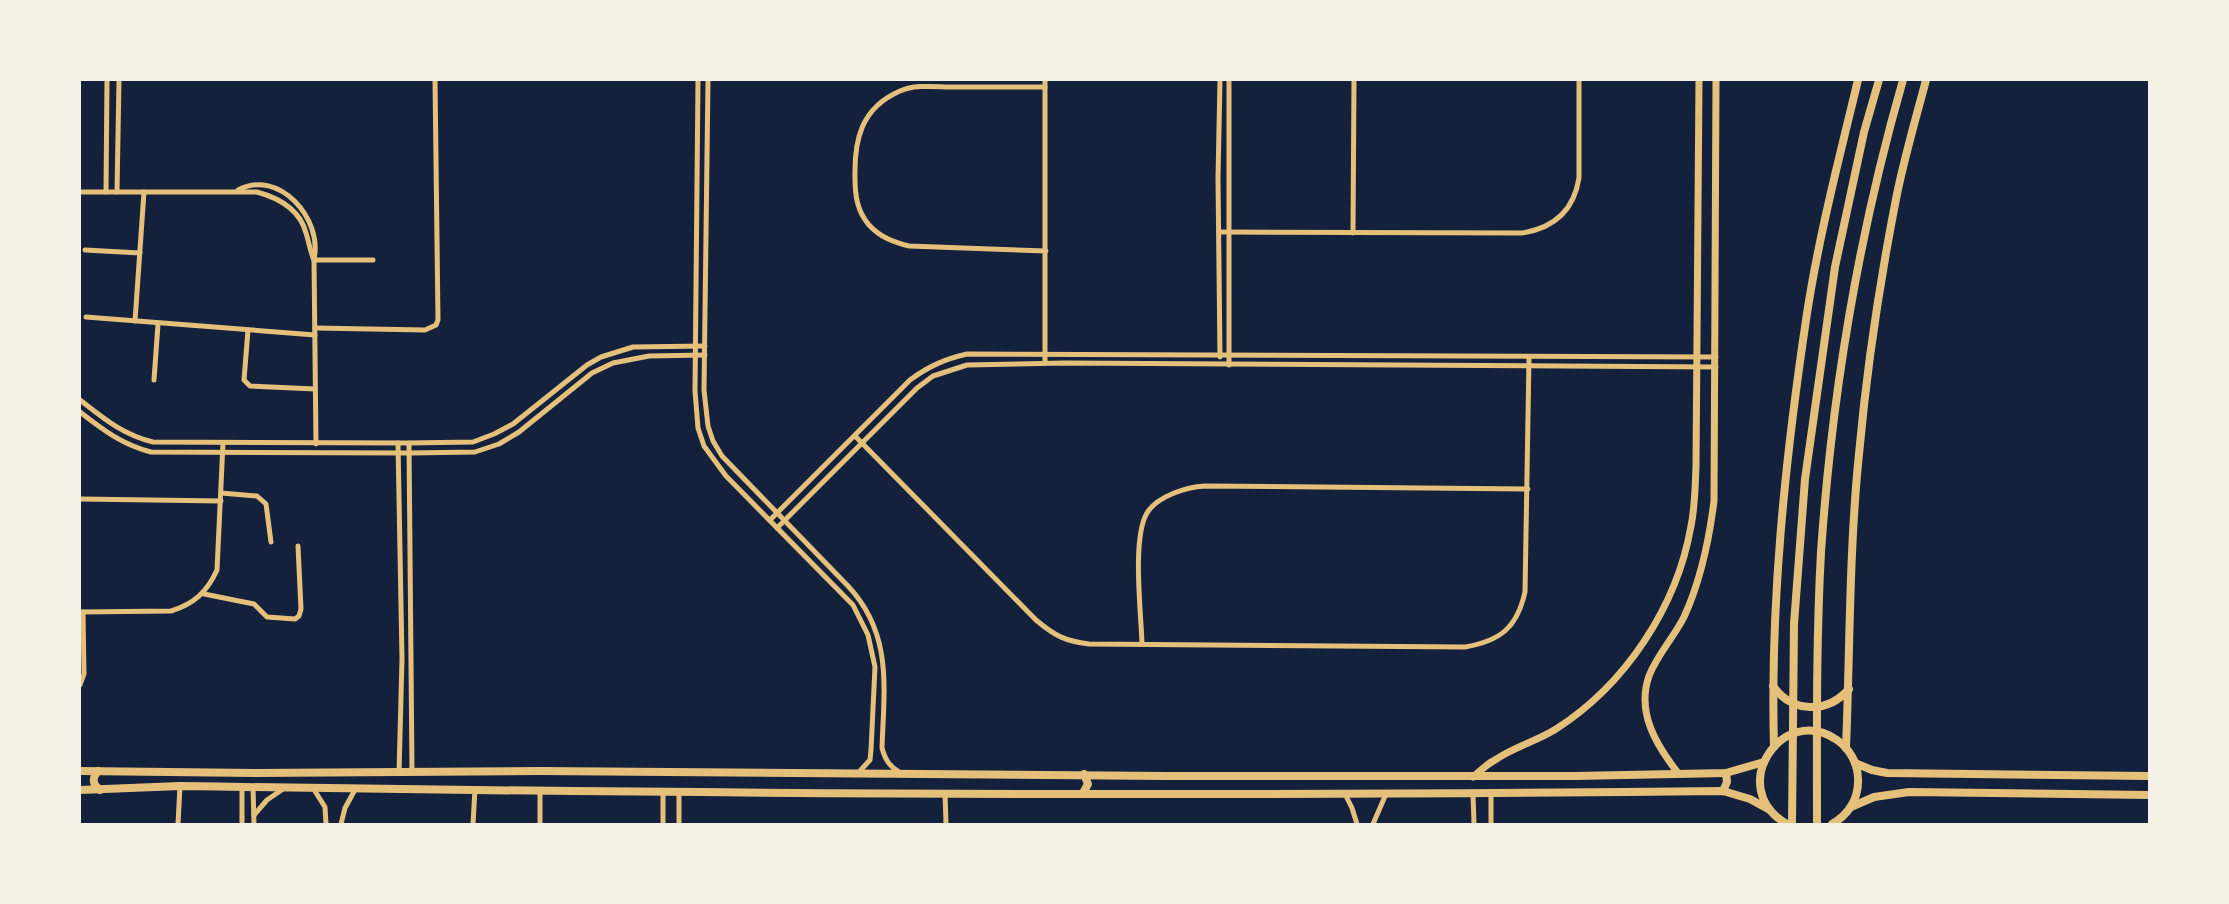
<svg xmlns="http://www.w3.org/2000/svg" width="2229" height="904" font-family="'Fira Sans',sans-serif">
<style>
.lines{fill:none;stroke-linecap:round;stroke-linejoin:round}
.minor{stroke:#e5c07b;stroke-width:5}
.tertiary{stroke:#e5c07b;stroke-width:7}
.secondary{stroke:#e5c07b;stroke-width:8}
.trunk{stroke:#e5c07b;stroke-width:8}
</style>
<rect width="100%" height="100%" fill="#14213d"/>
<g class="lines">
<g class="minor">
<path d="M698,80L695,391L698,428L704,446L726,476L853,605L868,635L875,667L871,750L870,760L858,773"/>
<path d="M708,80L704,390L708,426L713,441L722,456L848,586C893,634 884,688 882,748C885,759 889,766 899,772"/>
<path d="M1045,87C1015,87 984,87 954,87C936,87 916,84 900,91C861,108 854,140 855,178C855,195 857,211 869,225C880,237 893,242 909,246L1046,251"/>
<path d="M238,190C279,168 323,219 314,259"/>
<path d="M80,192H257C279,198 300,210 306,233C309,242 310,251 314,260L316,444"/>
<path d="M106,192L107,80"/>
<path d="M117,192L119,80"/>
<path d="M1219,232L1522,233C1554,228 1574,210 1579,178V80"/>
<path d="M1353,233L1354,80"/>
<path d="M85,250L140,253"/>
<path d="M314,260H373"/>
<path d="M86,317L315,335"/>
<path d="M135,321L144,192"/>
<path d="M315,328L425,330L436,325L438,320L435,80"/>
<path d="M248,330L244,380L250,386L315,389"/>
<path d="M1220,357L1218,178L1220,80"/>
<path d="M1045,363V80"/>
<path d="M1229,365V80"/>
<path d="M154,380L158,324"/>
<path d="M80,400C103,418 123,435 153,442L409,443L473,442L494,434L513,424L587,365L601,357L633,347L705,346"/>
<path d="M80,412C103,430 123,445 151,452L409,453L475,452L499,444L519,432L592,373L613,363L649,356L705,355"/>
<path d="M855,436L1036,620C1055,636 1065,641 1089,644L1465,647C1500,641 1517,628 1525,592L1529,358"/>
<path d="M398,443L402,659L399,773"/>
<path d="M409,443L412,773"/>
<path d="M221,493L257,496L266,504L271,542"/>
<path d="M80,499L221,501"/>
<path d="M770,520L910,380C929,366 945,359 967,354L1716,357"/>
<path d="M777,528L917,388L933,376L967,365L1065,363L1716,367"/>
<path d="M204,594L254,604L267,617L295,619L299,616L301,609L298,546"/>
<path d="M80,612L171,611C194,604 207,592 217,570L223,443"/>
<path d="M1142,643C1141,612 1132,538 1147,513C1157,496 1187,487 1205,486L1528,489"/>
<path d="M80,685L84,674L83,612"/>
<path d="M253,787L254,824"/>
<path d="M313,788L325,807L326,824"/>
<path d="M663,792V824"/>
<path d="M679,792V824"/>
<path d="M945,793L946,824"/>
<path d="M1345,794L1352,808L1357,824"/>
<path d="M1473,794L1474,824"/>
<path d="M1491,794V824"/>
<path d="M254,815L267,800L283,789"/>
<path d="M178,824L180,786"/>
<path d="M242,824V787"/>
<path d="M341,824L345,808L356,788"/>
<path d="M473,824L475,789"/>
<path d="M540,824V790"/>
<path d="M1373,824L1386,794"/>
</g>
<g class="tertiary">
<path d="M1678,773C1657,746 1636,713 1649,676C1657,655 1674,637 1684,617C1701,580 1709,541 1714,501L1716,80"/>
<path d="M1473,777C1480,771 1487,764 1495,760C1514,747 1537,741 1556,729C1625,685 1677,607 1691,526C1695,507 1695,487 1696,467L1699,80"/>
</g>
<g class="secondary">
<path d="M1773,686C1792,713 1827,714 1849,689"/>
<path d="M1774,747C1770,604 1785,461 1806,320C1818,239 1839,159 1858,80"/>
<path d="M1846,748C1850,650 1849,551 1859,454C1867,366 1880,280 1897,194C1905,155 1916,118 1926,80"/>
<path d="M1855,763L1872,770L1887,773L2150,776"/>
<path d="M80,771L255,773L541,771L1166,776H1575L1726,773L1764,762"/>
<path d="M98,771C92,778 92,784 100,790"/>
<path d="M80,790L180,786C694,794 1208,797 1723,791L1750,799L1770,810"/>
<path d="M1723,791L1727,782L1726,773"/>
<path d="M1083,793L1088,784L1084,774"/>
<path d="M1851,807L1874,797L1909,792L2150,795"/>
<path d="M1787,824C1725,789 1782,702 1837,740C1850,749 1858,764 1858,779C1859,799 1848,815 1832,824"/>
</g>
<g class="trunk">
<path d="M1792,824L1794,624L1805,479L1835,267L1864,132L1879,80"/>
<path d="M1817,824C1817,734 1816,643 1821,552C1832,393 1859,233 1903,80"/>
</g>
</g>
<rect width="2229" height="904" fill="none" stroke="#f6f1e7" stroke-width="162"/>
</svg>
